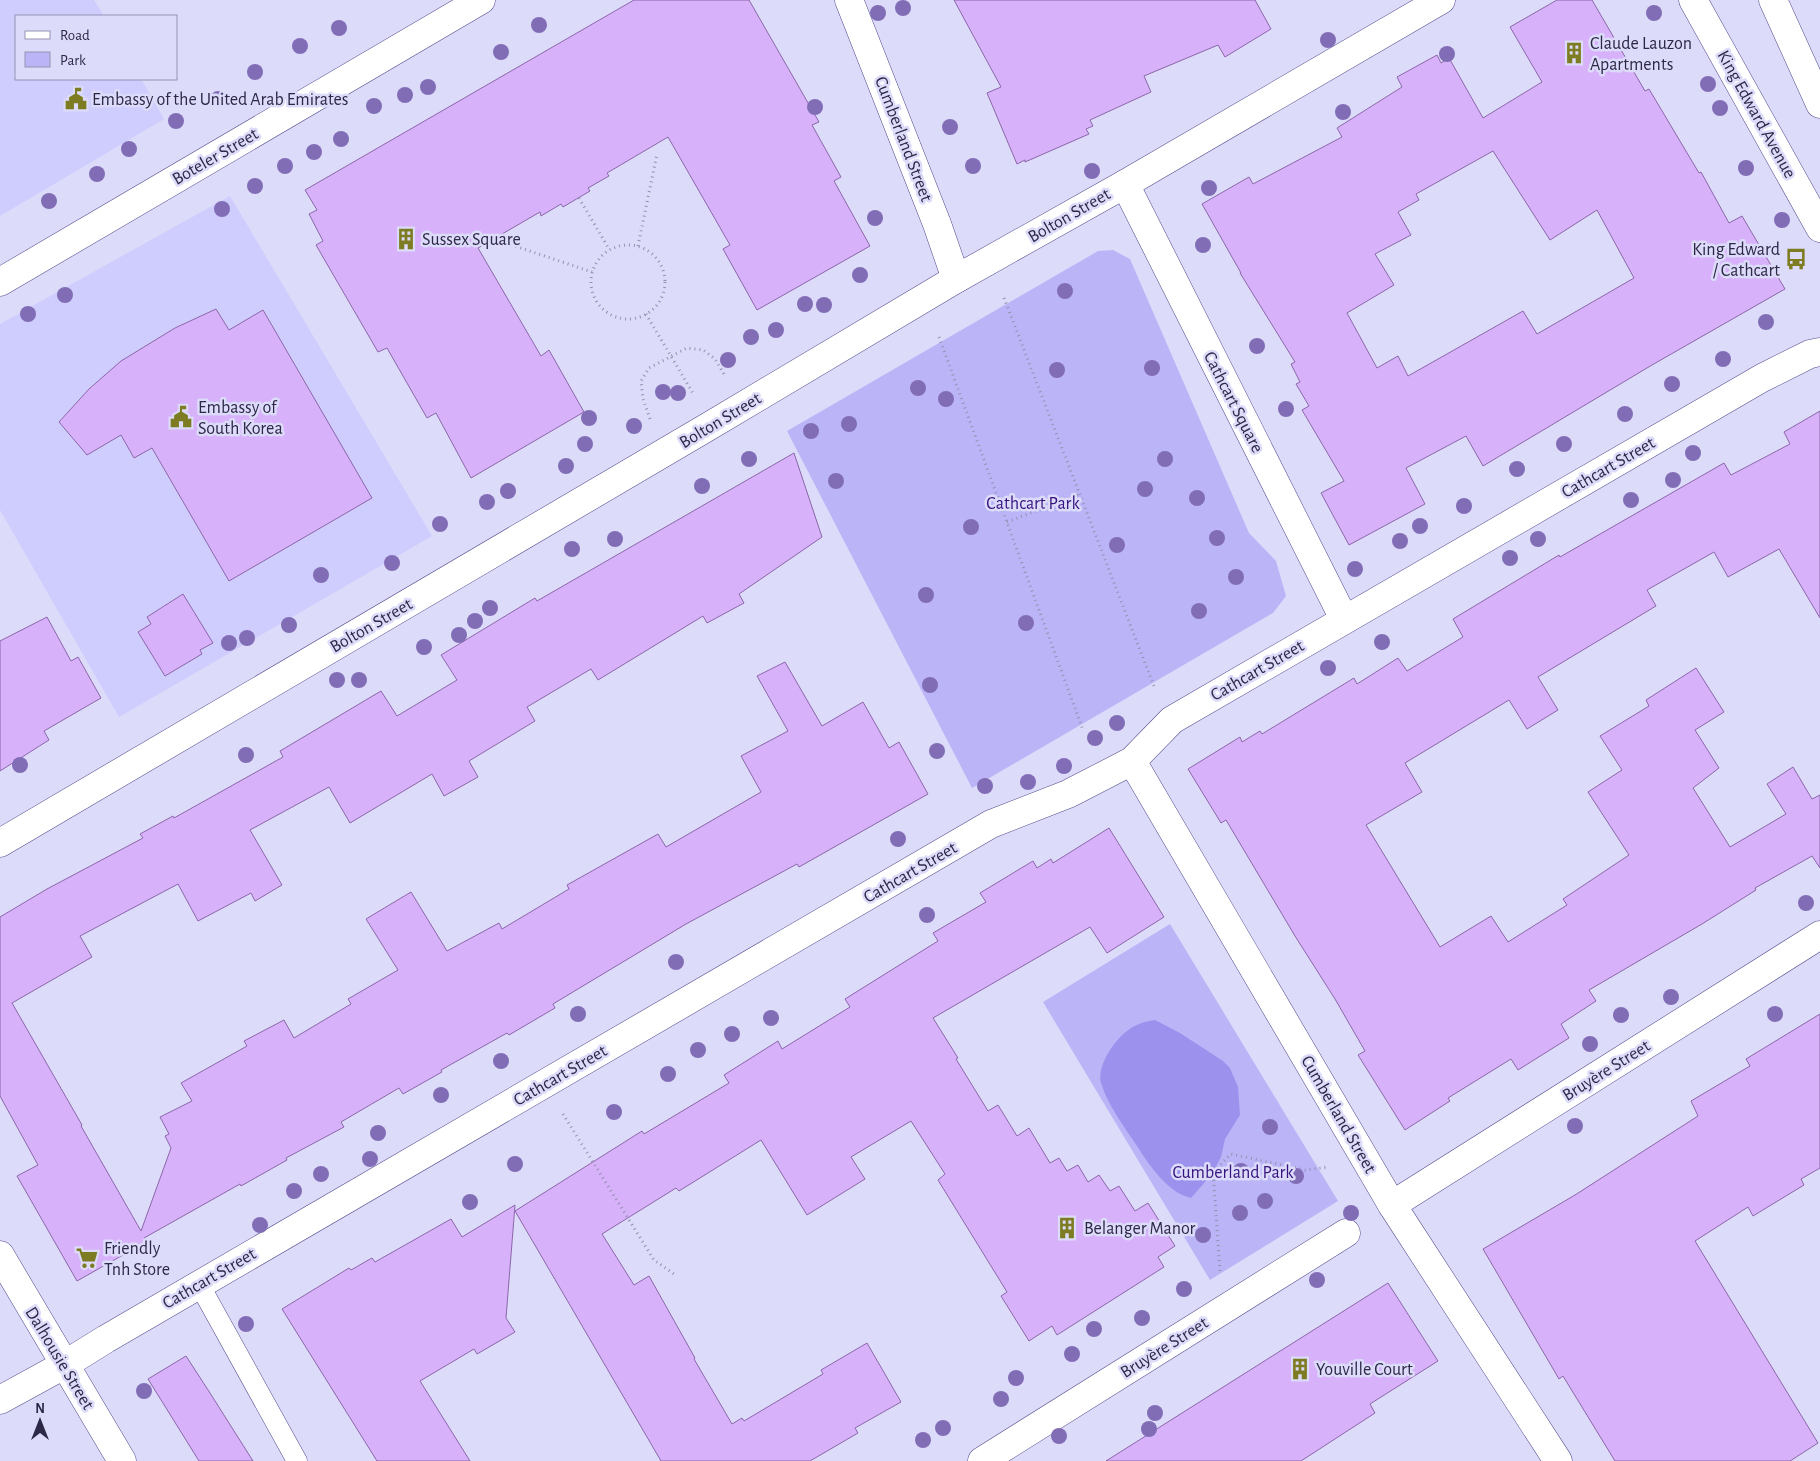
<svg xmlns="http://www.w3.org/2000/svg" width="1820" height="1461" font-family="'Alegreya Sans',sans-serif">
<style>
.built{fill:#cfccfe}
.green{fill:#bbb5f8}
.forest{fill:#9c91ed}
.building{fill:#d7b1f9;stroke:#8b67aa;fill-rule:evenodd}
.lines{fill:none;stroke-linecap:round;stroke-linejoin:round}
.lane-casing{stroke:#544b8d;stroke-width:21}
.street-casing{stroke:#544b8d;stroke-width:29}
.secondary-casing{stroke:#544b8d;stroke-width:29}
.primary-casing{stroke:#544b8d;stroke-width:29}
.highway-casing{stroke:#544b8d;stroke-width:29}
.path{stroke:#9491b0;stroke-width:3;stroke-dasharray:1 4;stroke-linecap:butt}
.lane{stroke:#fff;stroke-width:20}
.street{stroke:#fff;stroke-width:28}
.secondary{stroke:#fff;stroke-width:28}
.primary{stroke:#fff;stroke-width:28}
.highway{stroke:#fff;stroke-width:28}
.tree{fill:#816db6}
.labels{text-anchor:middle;stroke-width:5;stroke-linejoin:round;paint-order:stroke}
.poi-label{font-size:18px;fill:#2c2846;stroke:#dddbfa;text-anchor:start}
.street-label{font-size:18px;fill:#2c2846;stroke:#dddbfa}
.park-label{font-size:18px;fill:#35137e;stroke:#dddbfa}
</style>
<rect width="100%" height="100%" fill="#dddbfa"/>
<g class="built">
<path d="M0,0H94L104,16H16V79H141L164,119L0,216Z"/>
<path d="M230,196L432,536L119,717L0,510V324Z"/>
</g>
<g class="green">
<path d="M1113,250L1130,259L1249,533L1276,561L1286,596L1273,613L972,788L787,431L1098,251Z"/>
<path d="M1170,924L1338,1201L1210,1280L1043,1002Z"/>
</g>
<path class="forest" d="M1155,1020L1180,1033L1223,1061L1230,1068L1238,1087L1240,1115L1225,1139L1221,1157L1212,1174L1191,1198C1166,1192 1148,1163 1135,1143C1123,1125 1108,1105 1101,1083C1096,1064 1119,1032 1137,1025C1143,1022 1149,1021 1155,1020Z"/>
<g class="building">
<path d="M634,0H749L819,122L812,125L841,177L834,181L870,246L757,310L723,249L730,245L668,137L607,173L609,176L588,188L590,191L563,207L561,204L541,216L540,212L478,248L541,356L549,350L584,412L471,478L436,413L427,418L387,348L378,352L316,245L323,241L309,214L317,210L305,190Z"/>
<path d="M954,0H1255L1271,29L1225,57L1218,45L1144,76L1151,92L1090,120L1093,126L1086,129L1089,134L1025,162V160L1017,164L987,93L1001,87Z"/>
<path d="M1557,0H1592L1645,91L1649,89L1699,173L1701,172L1729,223L1742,216L1785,289L1652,365L1483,466L1466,436L1406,468L1425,504L1349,545L1321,493L1344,481L1302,410L1309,406L1296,384L1300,382L1291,364L1295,362L1240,273H1241L1202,204L1249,177L1253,184L1342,137L1337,128L1402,87L1397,77L1437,55L1441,63L1449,58L1483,118L1542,82L1510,27ZM1493,151L1550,240L1597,210L1634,278L1537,334L1523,311L1408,376L1398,356L1377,368L1347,313L1394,285L1375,254L1411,235L1398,212L1419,200L1416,194Z"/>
<path d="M216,309L229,330L263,310L372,498L229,581L152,448L134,458L121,435L87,455L59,422L89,389L121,361L175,328Z"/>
<path d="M1820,411V618L1779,549L1728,577L1714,552L1647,590L1656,606L1538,677L1558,710L1527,729L1509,700L1405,763L1422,792L1366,825L1440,947L1491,916L1508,942L1567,905L1563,899L1629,855L1588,792L1622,770L1600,736L1649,706L1646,700L1696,668L1724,712L1695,730L1719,768L1693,788L1730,847L1786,814L1767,784L1793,767L1812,799L1820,795V868L1812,856L1755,888L1756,890L1702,924L1589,990L1596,1001L1561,1024L1569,1038L1518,1070L1511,1059L1448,1098L1450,1101L1405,1130L1358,1055L1365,1051L1335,999L1295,936L1226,820L1221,823L1188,769L1240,737L1242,742L1260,731L1262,734L1354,678L1357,684L1398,658L1407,671L1463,637L1453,619L1559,555L1560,557L1724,463L1731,475L1790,444L1784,432Z"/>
<path d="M794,453L822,537L739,594L744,603L707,623L703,616L598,680L591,669L527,707L535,721L469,761L478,777L444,796L432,774L350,823L329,787L250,830L282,885L255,901L251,893L198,921L178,884L80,936L92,957L12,1003L82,1125L81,1126L141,1231L171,1148L165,1136L169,1134L160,1117L192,1101L181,1083L247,1046L244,1041L284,1020L294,1038L351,1004L348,999L398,970L366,919L411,892L447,951L499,923L502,929L569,889L567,885L658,834L666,847L761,792L741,756L788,731L757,676L785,662L822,726L863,702L889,748L899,742L928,794L799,867L797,864L686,924L553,1004L555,1008L509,1035L507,1033L441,1070L442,1072L403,1094L399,1088L341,1122L344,1127L286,1158L287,1160L241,1186L240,1184L144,1238L146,1242L77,1281L17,1176L38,1165L0,1096V917L47,889L143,838L140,834L173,816L174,818L283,757L280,751L381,691L397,716L457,680L441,655L535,598L537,601Z"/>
<path d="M183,594L213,643L200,650L202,654L165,676L138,632L151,624L147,617Z"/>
<path d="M47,617L71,661L78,657L101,698L44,731L49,740L0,771V641Z"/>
<path d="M1109,828L1164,917L1107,953L1090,927L933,1018L958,1058L956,1059L988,1111L998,1105L1017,1136L1029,1128L1050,1163L1059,1158L1067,1171L1078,1165L1088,1182L1099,1175L1110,1191L1119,1186L1135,1211L1148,1203L1175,1246L1158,1257L1164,1267L1057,1335L1052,1326L1029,1341L1001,1296L1007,1292L938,1180L945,1174L911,1121L851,1157L865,1179L807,1215L761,1140L679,1191L676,1188L602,1234L634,1285L649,1276L695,1358L694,1359L732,1424L742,1418L744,1421L823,1374L821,1370L867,1343L901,1402L855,1428L858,1433L810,1461H661L515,1211L642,1131L644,1134L729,1083L724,1075L778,1041L782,1049L850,1007L845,999L938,941L933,933L986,902L980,893L1033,861L1037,868L1051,859L1053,863Z"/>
<path d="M1820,1014V1168L1801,1179L1804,1185L1753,1216L1748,1207L1695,1241L1818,1443L1790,1461H1615L1563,1376L1559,1379L1483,1249L1575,1195L1698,1116L1691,1101L1750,1066L1746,1059Z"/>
<path d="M515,1205L506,1318L515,1332L477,1354L474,1349L420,1381L470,1461H377L282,1309L349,1268L351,1270L372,1258L375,1262L451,1219L462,1237Z"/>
<path d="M1388,1283L1438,1361L1370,1404L1375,1413L1301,1461H1106Z"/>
<path d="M186,1356L210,1393L253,1461H199L148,1379Z"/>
</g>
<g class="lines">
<g class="lane-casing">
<path id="lane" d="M199,1284L297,1461"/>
</g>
<g class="street-casing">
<g id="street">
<path d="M849,0L937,224L956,279"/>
<path d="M1125,184L1344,619"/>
<path d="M0,282L481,0"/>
<path d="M1132,761L1392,1205L1558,1461"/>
<path d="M0,843L711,425L956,279L1125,184L1441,0"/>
<path d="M1392,1205L1820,935"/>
<path d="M0,1400L64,1365L106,1339L991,824L1068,794L1132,761L1172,720L1762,378L1810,354L1820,352"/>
<path d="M982,1461L1346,1233"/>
</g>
</g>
<g class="secondary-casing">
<path id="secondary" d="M0,1255L122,1461"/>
</g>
<g class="primary-casing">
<path id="primary" d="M1693,0L1820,228"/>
</g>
<g class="highway-casing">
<path id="highway" d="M1773,0L1820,104"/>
</g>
<g class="path">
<path d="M579,198L609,249"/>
<path d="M506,243L592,272"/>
<circle cx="628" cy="282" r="37"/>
<path d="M638,246L657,154"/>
<path d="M1004,298L1155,689"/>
<path d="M646,314L694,395"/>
<path d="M939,337L1083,730"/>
<path d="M650,419L643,399L641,381L649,368L687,348L703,350L715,359L725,376"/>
<path d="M1007,522L1080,494"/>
<path d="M563,1114L654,1260L674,1274"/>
<path d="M1220,1271L1213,1172L1231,1154L1305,1170L1328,1167"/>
</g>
<use href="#lane" class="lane"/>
<use href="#street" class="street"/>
<use href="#secondary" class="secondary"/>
<use href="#primary" class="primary"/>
<use href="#highway" class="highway"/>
</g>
<g class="tree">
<circle cx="903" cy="8" r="8"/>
<circle cx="878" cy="13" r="8"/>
<circle cx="1654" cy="13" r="8"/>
<circle cx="539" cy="25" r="8"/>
<circle cx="339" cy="28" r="8"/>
<circle cx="1328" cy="40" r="8"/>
<circle cx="300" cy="46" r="8"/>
<circle cx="501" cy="52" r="8"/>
<circle cx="1447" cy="54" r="8"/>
<circle cx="255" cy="72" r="8"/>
<circle cx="1708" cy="84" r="8"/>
<circle cx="428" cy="87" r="8"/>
<circle cx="405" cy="95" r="8"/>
<circle cx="218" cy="99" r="8"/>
<circle cx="374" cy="106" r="8"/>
<circle cx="815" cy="107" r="8"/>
<circle cx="1720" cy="108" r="8"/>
<circle cx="1343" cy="112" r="8"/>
<circle cx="176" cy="121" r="8"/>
<circle cx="950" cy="127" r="8"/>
<circle cx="341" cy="139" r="8"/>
<circle cx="129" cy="149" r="8"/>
<circle cx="314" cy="152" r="8"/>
<circle cx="285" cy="166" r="8"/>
<circle cx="973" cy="166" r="8"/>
<circle cx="1746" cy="168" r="8"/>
<circle cx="1092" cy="171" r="8"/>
<circle cx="97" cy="174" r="8"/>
<circle cx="255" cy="186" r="8"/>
<circle cx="1209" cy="188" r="8"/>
<circle cx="49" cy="201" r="8"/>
<circle cx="222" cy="209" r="8"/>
<circle cx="875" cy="218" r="8"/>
<circle cx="1782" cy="220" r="8"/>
<circle cx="1203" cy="245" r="8"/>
<circle cx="860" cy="275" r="8"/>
<circle cx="1065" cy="291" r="8"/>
<circle cx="65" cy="295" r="8"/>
<circle cx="805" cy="304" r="8"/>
<circle cx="824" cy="305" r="8"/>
<circle cx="28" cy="314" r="8"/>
<circle cx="1766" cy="322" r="8"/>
<circle cx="776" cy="330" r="8"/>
<circle cx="751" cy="337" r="8"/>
<circle cx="1257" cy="346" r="8"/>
<circle cx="1723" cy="359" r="8"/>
<circle cx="728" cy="360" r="8"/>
<circle cx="1152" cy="368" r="8"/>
<circle cx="1057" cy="370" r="8"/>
<circle cx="1672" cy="384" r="8"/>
<circle cx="918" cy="388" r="8"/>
<circle cx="663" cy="392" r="8"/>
<circle cx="678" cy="393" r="8"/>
<circle cx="946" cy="399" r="8"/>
<circle cx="1286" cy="409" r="8"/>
<circle cx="1625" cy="414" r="8"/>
<circle cx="589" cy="418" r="8"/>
<circle cx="849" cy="424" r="8"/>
<circle cx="634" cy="426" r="8"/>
<circle cx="811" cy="431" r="8"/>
<circle cx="585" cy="444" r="8"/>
<circle cx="1564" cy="444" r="8"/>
<circle cx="1693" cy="453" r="8"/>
<circle cx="749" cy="459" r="8"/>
<circle cx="1165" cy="459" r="8"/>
<circle cx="566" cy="466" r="8"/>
<circle cx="1517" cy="469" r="8"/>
<circle cx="1673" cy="480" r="8"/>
<circle cx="836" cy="481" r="8"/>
<circle cx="702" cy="486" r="8"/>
<circle cx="1145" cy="489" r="8"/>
<circle cx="508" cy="491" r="8"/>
<circle cx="1197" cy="498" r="8"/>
<circle cx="1631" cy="500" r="8"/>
<circle cx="487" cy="502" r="8"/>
<circle cx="1464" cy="506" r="8"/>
<circle cx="440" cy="524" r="8"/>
<circle cx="1420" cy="526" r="8"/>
<circle cx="971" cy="527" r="8"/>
<circle cx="1217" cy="538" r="8"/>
<circle cx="615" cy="539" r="8"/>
<circle cx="1538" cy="539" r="8"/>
<circle cx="1400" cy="541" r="8"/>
<circle cx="1117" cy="545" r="8"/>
<circle cx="572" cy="549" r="8"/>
<circle cx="1510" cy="558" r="8"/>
<circle cx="392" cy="563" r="8"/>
<circle cx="1355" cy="569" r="8"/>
<circle cx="321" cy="575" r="8"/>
<circle cx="1236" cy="577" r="8"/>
<circle cx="926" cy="595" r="8"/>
<circle cx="490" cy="608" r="8"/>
<circle cx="1199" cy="611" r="8"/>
<circle cx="475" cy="621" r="8"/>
<circle cx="1026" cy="623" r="8"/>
<circle cx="289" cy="625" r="8"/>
<circle cx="459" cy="635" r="8"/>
<circle cx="247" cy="638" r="8"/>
<circle cx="1382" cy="642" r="8"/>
<circle cx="229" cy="643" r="8"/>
<circle cx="424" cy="647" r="8"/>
<circle cx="1328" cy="668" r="8"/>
<circle cx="337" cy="680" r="8"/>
<circle cx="359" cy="680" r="8"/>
<circle cx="930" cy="685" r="8"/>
<circle cx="1117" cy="723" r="8"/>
<circle cx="1095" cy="738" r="8"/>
<circle cx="937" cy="751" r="8"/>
<circle cx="246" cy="755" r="8"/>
<circle cx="20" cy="765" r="8"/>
<circle cx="1064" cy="766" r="8"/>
<circle cx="1028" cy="782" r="8"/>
<circle cx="985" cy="786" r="8"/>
<circle cx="898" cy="839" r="8"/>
<circle cx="1806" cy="903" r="8"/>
<circle cx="927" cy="915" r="8"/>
<circle cx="676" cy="962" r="8"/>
<circle cx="1671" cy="997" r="8"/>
<circle cx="578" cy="1014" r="8"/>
<circle cx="1775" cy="1014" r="8"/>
<circle cx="1621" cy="1015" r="8"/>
<circle cx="771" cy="1018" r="8"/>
<circle cx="732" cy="1034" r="8"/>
<circle cx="1590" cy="1044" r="8"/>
<circle cx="698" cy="1050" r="8"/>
<circle cx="501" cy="1061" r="8"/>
<circle cx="668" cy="1074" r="8"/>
<circle cx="441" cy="1095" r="8"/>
<circle cx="614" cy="1112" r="8"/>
<circle cx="1575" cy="1126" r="8"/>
<circle cx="1270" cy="1127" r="8"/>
<circle cx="378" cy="1133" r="8"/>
<circle cx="370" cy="1159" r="8"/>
<circle cx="515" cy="1164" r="8"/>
<circle cx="1241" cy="1171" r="8"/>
<circle cx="321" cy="1174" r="8"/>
<circle cx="1296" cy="1176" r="8"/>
<circle cx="294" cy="1191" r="8"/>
<circle cx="1265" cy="1201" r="8"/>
<circle cx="470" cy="1202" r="8"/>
<circle cx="1240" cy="1213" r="8"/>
<circle cx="1351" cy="1213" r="8"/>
<circle cx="260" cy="1225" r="8"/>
<circle cx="1203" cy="1235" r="8"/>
<circle cx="1317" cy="1280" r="8"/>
<circle cx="1184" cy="1289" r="8"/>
<circle cx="1142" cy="1318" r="8"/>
<circle cx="246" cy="1324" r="8"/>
<circle cx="1094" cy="1329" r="8"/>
<circle cx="1072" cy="1354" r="8"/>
<circle cx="1016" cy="1378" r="8"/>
<circle cx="144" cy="1391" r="8"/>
<circle cx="1001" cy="1399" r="8"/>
<circle cx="1155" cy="1413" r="8"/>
<circle cx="943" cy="1428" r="8"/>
<circle cx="1149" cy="1429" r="8"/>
<circle cx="1059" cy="1436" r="8"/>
<circle cx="923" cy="1440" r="8"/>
</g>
<defs>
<g id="building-bare" transform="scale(1.725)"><path d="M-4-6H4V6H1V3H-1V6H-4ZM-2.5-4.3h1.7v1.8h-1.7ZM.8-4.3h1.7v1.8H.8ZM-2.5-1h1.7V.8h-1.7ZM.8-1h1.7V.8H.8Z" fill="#7e7c23" stroke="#dddbfa" stroke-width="2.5" paint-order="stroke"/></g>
<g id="civic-bare" transform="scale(1.725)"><path d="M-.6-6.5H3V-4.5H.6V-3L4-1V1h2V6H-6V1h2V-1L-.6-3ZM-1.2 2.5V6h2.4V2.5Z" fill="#7e7c23" stroke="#dddbfa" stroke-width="2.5" paint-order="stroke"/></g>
<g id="bus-bare" transform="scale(1.725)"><path d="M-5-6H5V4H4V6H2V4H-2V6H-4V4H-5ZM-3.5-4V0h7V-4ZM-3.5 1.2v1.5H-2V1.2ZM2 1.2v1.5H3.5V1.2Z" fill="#7e7c23" stroke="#dddbfa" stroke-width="2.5" paint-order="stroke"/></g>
<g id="supermarket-bare" transform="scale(1.725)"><path d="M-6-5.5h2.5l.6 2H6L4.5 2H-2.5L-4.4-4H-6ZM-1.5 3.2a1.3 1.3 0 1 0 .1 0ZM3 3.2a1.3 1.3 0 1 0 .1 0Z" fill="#7e7c23" stroke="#dddbfa" stroke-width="2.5" paint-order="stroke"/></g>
</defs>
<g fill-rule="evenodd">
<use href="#building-bare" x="1574" y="53"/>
<use href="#civic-bare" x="76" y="99"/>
<use href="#building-bare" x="406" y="239"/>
<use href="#bus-bare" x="1796" y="259"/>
<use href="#civic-bare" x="181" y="417"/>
<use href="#building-bare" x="1067" y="1228"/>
<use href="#supermarket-bare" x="87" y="1258"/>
<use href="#building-bare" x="1300" y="1369"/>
</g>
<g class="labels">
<g class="poi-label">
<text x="1590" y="49">Claude Lauzon<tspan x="1590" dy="21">Apartments</tspan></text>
<text x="92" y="105">Embassy of the United Arab Emirates</text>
<text x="422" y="245">Sussex Square</text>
<text x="1780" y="255" text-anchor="end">King Edward<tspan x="1780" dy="21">/ Cathcart</tspan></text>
<text x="198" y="413">Embassy of<tspan x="198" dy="21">South Korea</tspan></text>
<text x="1084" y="1234">Belanger Manor</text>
<text x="104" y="1254">Friendly<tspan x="104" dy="21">Tnh Store</tspan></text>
<text x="1316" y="1375">Youville Court</text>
</g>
<g class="street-label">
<text transform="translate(1757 114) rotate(61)" y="6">King Edward Avenue</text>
<text transform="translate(904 139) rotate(69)" y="6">Cumberland Street</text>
<text transform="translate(215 156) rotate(-30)" y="6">Boteler Street</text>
<text transform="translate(1069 215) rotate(-30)" y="6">Bolton Street</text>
<text transform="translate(1234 402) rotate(63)" y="6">Cathcart Square</text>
<text transform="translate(720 420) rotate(-31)" y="6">Bolton Street</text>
<text transform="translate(1608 467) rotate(-30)" y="6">Cathcart Street</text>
<text transform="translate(371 625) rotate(-30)" y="6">Bolton Street</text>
<text transform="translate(1257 670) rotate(-30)" y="6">Cathcart Street</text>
<text transform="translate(910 872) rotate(-30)" y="6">Cathcart Street</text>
<text transform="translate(1606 1070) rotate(-32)" y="6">Bruyère Street</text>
<text transform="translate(560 1075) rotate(-30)" y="6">Cathcart Street</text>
<text transform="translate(1339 1114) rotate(60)" y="6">Cumberland Street</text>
<text transform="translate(209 1278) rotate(-30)" y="6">Cathcart Street</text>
<text transform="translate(1164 1347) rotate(-32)" y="6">Bruyère Street</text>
<text transform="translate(60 1358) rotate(59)" y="6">Dalhousie Street</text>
</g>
<g class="park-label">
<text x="1033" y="509">Cathcart Park</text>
<text x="1233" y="1178">Cumberland Park</text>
</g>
</g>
<rect x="15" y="15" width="162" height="65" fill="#dddbfa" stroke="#9693b2"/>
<rect x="25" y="31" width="25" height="8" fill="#ffffff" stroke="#9693b2"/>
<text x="60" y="40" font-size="15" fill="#2c2846">Road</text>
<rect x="25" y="52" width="25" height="15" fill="#bbb5f8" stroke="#9693b2"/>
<text x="60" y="65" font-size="15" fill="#2c2846">Park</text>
<g transform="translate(40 1421)" stroke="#dddbfa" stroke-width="4" paint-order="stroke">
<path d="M0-4L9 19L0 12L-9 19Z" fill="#2c2846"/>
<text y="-8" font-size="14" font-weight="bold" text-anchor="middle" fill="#2c2846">N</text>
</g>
</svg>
